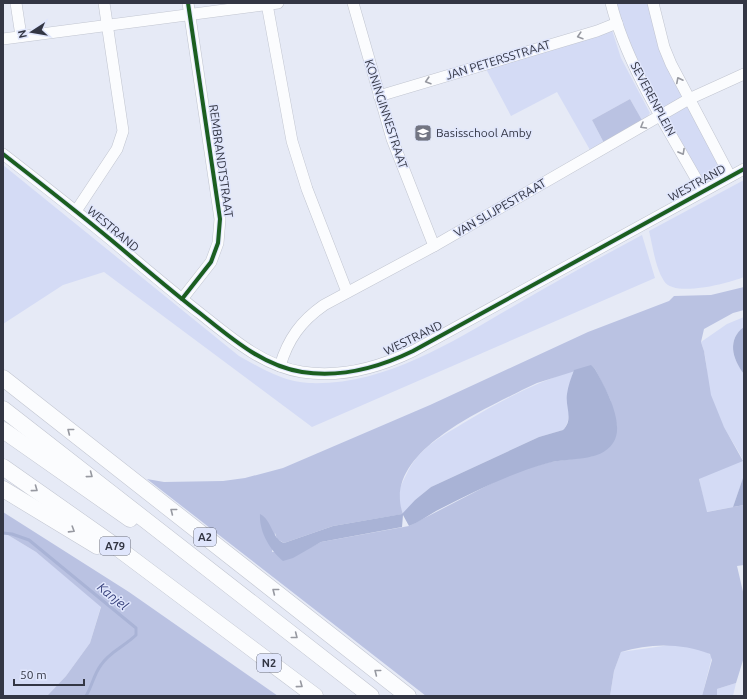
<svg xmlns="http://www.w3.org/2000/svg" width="747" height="699" font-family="Ubuntu,sans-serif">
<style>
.green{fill:#d4dbf5}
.forest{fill:#bac2e2;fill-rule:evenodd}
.water{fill:#a9b3d6}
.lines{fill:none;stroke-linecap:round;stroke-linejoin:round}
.stream{stroke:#a9b3d6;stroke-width:3}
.minor-casing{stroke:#c1c5d0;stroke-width:12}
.highway-casing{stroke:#c1c5d0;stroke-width:17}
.minor{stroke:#fbfcfe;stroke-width:11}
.highway{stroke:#fbfcfe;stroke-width:16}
.cycleway-casing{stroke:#e0e6fc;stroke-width:6}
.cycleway{stroke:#1b5e20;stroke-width:4}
.oneway{stroke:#9799a1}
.labels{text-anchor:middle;stroke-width:3;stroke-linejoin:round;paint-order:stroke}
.shield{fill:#e0e6fc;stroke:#676b7b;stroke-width:1}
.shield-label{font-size:11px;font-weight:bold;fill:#333644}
.street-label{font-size:12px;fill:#333644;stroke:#e0e6fc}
.poi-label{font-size:12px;fill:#333644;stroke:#e0e6fc;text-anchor:start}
.water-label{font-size:13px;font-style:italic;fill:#353f7a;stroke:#e0e6fc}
</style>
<rect width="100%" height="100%" fill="#e6eaf6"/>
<g class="green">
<path d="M614,3H650L726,175L705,186L639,68Z"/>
<path d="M612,30L621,58L650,113L643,122L630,99L592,120L604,143L590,150L557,92L511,116L485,67Z"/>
<path d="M3,165L239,356C261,368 283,382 309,383C389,386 459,337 526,299C564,277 603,256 642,235L655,278L312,427L104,272L63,285L3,324Z"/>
<path d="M744,180V277C729,283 674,298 664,281C655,267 653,247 649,231Z"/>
<path d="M744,317V327C727,339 732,359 744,374V475L733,507L706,512L699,478L743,460C732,439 716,418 710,394C706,377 708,359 701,342L727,324Z"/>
<path d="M574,370C566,387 575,418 563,430L539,437L431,487L415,500L403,514C395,493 399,490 408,471C421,446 444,435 467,421C501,400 536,383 574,370Z"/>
<path d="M3,532L36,552L101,606L90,643L66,676L47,696H3Z"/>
<path d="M670,645C682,646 704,646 712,657L702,696H610L614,671L621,652Z"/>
<path d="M736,683L733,696H717V689Z"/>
</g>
<g class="forest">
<path d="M630,99L643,122L604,143L592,120Z"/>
<path d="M744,287V310L733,313L704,329L701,342L704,351L711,395L724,427L743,461L699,479L707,512L744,505V565L737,566L744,596V657L736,683L717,689V696H702L712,660L710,654C682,643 650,643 621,652L614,671L610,696H426L147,479L164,482L223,481L245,478L283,468L430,405L588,332L669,301L674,296L711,295ZM591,366L595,369L610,399L617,427L593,456L550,462L522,470L500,479L409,526L321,542L311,547L272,552L275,533L277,539L284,543L333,526L403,514C381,454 480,412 522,390L537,383Z"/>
<path d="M3,512L129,592L278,696H47L66,676L90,643L101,607L36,552L3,532Z"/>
</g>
<g class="water">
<path d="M744,327V374C732,359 727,339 744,327Z"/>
<path d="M591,365L595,369C605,387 626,424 613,443C600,463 568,457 548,463C508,474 472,493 436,511C427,516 419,522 409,526L403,515L402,527L321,542L293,558L283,561C270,550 259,532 260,514C272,520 272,539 284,543L333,526L402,514L415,500L431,487L539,437L563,430C574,419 565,407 567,394C568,386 571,378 574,370Z"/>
<path d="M744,475V505L733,507Z"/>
</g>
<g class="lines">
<path class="stream" d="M3,533L12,534L29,540L136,628V635C125,646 109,652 101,665C94,674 92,686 86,696"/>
<g class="minor-casing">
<g id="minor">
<path d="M16,3L21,36"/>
<path d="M353,3L392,139L434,246"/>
<path d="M611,3C627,67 671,133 703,191"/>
<path d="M653,3L664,47L671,64L730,176"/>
<path d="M267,4L292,141L307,189L347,292"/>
<path d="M3,39L278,3"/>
<path d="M379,96L597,31L617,23"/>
<path d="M3,154C39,182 75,210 110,239C140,264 170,290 201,314C231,338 263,366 302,372C340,378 380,367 413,351L744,169"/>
<path d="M76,211L117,149L123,131L104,3"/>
<path d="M182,299L211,262L218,243L220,219L188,3"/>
<path d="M280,366C288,339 301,321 324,305L434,246L689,99L744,74"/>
</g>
</g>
<g class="highway-casing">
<g id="highway">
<path d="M3,378L408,696"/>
<path d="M3,409L371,696"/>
<path d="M3,430L130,519"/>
<path d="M3,467L111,543L315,696"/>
<path d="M3,489L97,546"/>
</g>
</g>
<use href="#minor" class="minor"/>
<use href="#highway" class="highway"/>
<g class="cycleway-casing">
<g id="cycleway">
<path d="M3,154C39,182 75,210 110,239C140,264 170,290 201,314C231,338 263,366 302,372C340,378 380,367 413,351L744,169"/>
<path d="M182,299L211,262L218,243L220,219L188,3"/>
</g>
</g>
<use href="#cycleway" class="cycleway"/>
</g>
<defs><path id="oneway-chevron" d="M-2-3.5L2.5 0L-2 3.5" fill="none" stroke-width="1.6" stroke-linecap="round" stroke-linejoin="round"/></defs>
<g class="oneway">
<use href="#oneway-chevron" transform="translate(580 36) rotate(163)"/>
<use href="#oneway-chevron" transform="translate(679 80) rotate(-117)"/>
<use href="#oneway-chevron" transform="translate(428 81) rotate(163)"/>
<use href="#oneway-chevron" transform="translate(643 126) rotate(150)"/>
<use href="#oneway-chevron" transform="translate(682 152) rotate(61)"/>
<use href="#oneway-chevron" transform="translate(70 431) rotate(-142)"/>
<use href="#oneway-chevron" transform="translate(90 475) rotate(37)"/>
<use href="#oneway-chevron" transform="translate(35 489) rotate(36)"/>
<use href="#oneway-chevron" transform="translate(173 511) rotate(-142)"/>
<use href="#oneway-chevron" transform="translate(72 530) rotate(32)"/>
<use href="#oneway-chevron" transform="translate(275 591) rotate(-142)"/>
<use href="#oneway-chevron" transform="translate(295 636) rotate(38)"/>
<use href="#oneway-chevron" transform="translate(377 672) rotate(-142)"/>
<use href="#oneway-chevron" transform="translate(300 685) rotate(36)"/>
</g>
<defs>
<g id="school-square" transform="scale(0.9)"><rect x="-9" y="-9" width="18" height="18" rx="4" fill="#727582" stroke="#e0e6fc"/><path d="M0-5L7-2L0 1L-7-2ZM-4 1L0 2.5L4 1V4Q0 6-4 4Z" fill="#fff"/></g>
</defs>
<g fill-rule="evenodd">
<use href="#school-square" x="423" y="133"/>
</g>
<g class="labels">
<g class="shield">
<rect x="194" y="528" width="22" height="18" rx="3"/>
<rect x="100" y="537" width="30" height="18" rx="3"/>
<rect x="257" y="654" width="24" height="18" rx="3"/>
</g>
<g class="shield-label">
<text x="205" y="541">A2</text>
<text x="115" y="550">A79</text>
<text x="269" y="667">N2</text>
</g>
<g class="street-label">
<text transform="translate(498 60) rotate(-17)" y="4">JAN PETERSSTRAAT</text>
<text transform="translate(653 99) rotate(62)" y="4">SEVERENPLEIN</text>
<text transform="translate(386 114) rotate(72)" y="4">KONINGINNESTRAAT</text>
<text transform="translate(221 161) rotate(82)" y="4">REMBRANDTSTRAAT</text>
<text transform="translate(697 183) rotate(-29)" y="4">WESTRAND</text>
<text transform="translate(500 208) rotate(-30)" y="4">VAN SLIJPESTRAAT</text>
<text transform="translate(113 229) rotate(40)" y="4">WESTRAND</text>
<text transform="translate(413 338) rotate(-26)" y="4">WESTRAND</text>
</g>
<g class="poi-label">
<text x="436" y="137">Basisschool Amby</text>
</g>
<g class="water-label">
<text transform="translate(113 596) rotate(39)" y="5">Kanjel</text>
</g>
</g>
<rect width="747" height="699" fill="none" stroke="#333644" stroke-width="8"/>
<g transform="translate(32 32) rotate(258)" stroke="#e0e6fc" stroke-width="3" paint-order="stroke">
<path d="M0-3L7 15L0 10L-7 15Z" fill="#333644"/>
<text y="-6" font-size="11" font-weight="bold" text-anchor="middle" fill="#333644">N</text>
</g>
<path d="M14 679v6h70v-6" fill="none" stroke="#333644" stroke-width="2"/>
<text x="20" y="679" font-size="12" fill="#333644" stroke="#e0e6fc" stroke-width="3" paint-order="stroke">50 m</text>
</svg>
